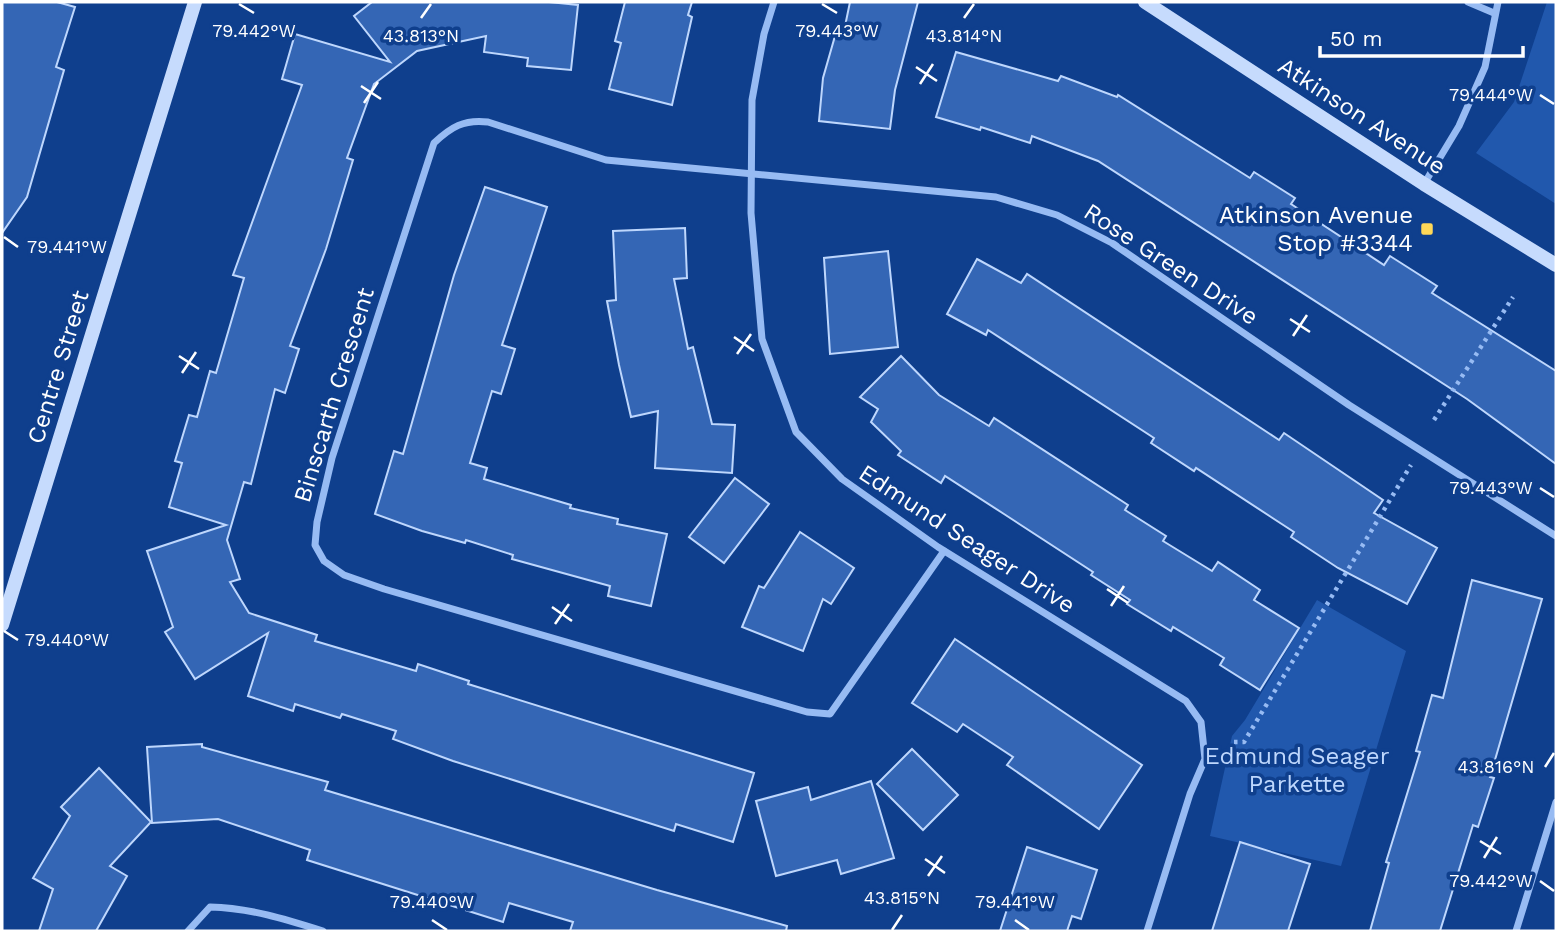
<svg xmlns="http://www.w3.org/2000/svg" width="1558" height="933" font-family="'Work Sans',sans-serif">
<style>
.green{fill:#2158ad}
.building{fill:#3466b5;stroke:#bed7fd;stroke-width:2}
.lines{fill:none;stroke-linecap:round;stroke-linejoin:round}
.path{stroke:#97bbf3;stroke-width:4.5;stroke-dasharray:3.5 5;stroke-linecap:butt}
.street{stroke:#97bbf3;stroke-width:7}
.secondary{stroke:#c6dbfd;stroke-width:14}
.ticks{fill:none;stroke:#fff;stroke-width:2.5}
.poi-dot{fill:#ffd858;stroke:#0f3f8d;stroke-width:2.5}
.labels{text-anchor:middle;stroke-width:7;stroke-linejoin:round;paint-order:stroke}
.street-label{font-size:24px;fill:#fff;stroke:#0f3f8d}
.poi-label{font-size:24px;fill:#fff;stroke:#0f3f8d;text-anchor:end}
.park-label{font-size:24px;fill:#bed7fd;stroke:#0f3f8d}
.ticks-label{font-size:18px;text-anchor:middle;fill:#fff;stroke:#0f3f8d;stroke-width:7;stroke-linejoin:round;paint-order:stroke}
</style>
<rect width="100%" height="100%" fill="#0f3f8d"/>
<g class="green">
<path d="M1547,2H1556V204L1476,153L1514,102Z"/>
<path d="M1317,600L1406,651L1341,866L1210,836L1232,736L1245,720Z"/>
</g>
<g class="building">
<path d="M2,2H57L75,7L56,67L64,70L27,197L2,233Z"/>
<path d="M372,2H549L578,5L571,70L527,66L528,58L484,52L486,36L417,51L374,84L347,158L353,160L326,249L290,346L299,349L285,393L275,389L251,484L244,482L227,540L240,579L230,582L249,613L317,635L315,641L416,671L418,664L469,681L468,684L754,773L733,842L676,824L674,831L453,761L393,739L396,731L342,714L340,718L295,704L293,711L248,696L268,633L195,679L165,632L173,627L147,551L226,525L169,507L182,463L175,461L189,415L197,417L210,371L216,373L244,278L233,275L302,85L282,79L295,34L390,62L354,16Z"/>
<path d="M625,2H692L688,15L692,17L672,105L609,89L621,43L615,41Z"/>
<path d="M850,2H918L895,90L890,129L819,121L823,78L837,29L844,31Z"/>
<path d="M956,52L1058,81L1061,76L1117,97L1118,95L1250,178L1254,172L1295,198L1291,204L1384,265L1390,256L1437,286L1432,293L1556,371V464L1467,399L1098,161L1032,136L1030,143L981,127L980,130L936,117Z"/>
<path d="M485,187L547,207L502,345L515,349L501,394L492,391L470,463L487,468L484,479L571,505L570,508L618,519L617,524L667,534L651,606L608,596L610,586L512,559L513,555L466,540L465,543L422,531L375,514L394,451L403,454L454,275Z"/>
<path d="M685,228L687,278L674,279L688,349L693,347L712,424L735,425L732,473L655,468L658,411L631,417L619,365L607,301L616,300L613,231Z"/>
<path d="M888,251L898,347L830,354L824,258Z"/>
<path d="M977,259L1021,283L1027,274L1279,440L1284,433L1383,500L1374,513L1437,548L1407,604L1338,568L1291,537L1294,532L1196,468L1194,471L1151,443L1154,438L988,330L986,335L947,314Z"/>
<path d="M901,356L939,395L989,426L994,418L1128,505L1125,510L1166,536L1163,541L1212,571L1218,562L1260,590L1254,600L1299,628L1260,690L1220,665L1224,658L1173,627L1171,631L1127,604L1130,600L1091,575L1093,572L1004,514L945,476L941,483L898,455L901,451L871,422L878,409L860,397Z"/>
<path d="M735,478L769,504L724,563L689,537Z"/>
<path d="M800,532L854,568L831,604L823,599L803,651L742,627L759,586L764,588Z"/>
<path d="M1472,580L1542,599L1490,777L1494,778L1478,827L1473,825L1440,931H1370L1389,863L1386,862L1420,752L1416,751L1432,695L1443,698Z"/>
<path d="M955,639L1142,765L1099,829L1007,765L1013,757L963,724L957,732L912,703Z"/>
<path d="M202,744V747L328,782L325,790L657,890L787,926L786,931H570L573,922L509,903L503,922L307,860L310,850L218,819L152,823L147,747Z"/>
<path d="M912,749L958,795L923,830L877,784Z"/>
<path d="M99,768L151,822L110,866L127,876L96,931H39L53,889L33,878L70,816L61,807Z"/>
<path d="M871,781L894,858L841,874L837,860L776,876L756,801L808,787L811,800Z"/>
<path d="M1240,842L1310,864L1288,931H1212Z"/>
<path d="M1027,847L1097,870L1081,919L1072,916L1067,931H1000Z"/>
</g>
<g class="lines">
<g class="path">
<path d="M1434,420L1513,297"/>
<path d="M1234,742H1244L1411,465"/>
</g>
<g class="street">
<path d="M774,2L764,34L752,100L751,213L762,339L796,432L842,479L938,547L1186,701L1201,722L1205,759L1190,794L1147,931"/>
<path d="M1468,2L1494,13"/>
<path d="M1424,184L1459,126L1485,67L1498,2"/>
<path d="M944,551L830,714L807,712L384,589L344,575L324,561L315,545L317,522L332,458L434,143C451,127 464,119 488,122L606,160L996,197L1057,215L1112,243L1349,405L1556,536"/>
<path d="M188,931L210,907C250,908 285,919 323,931"/>
<path d="M1516,931L1556,802"/>
</g>
<g class="secondary">
<path d="M1145,2L1424,184L1556,265"/>
<path d="M2,625L195,2"/>
</g>
</g>
<path class="ticks" d="M239,4L254,13M822,4L837,13M421,18L431,4M964,18L974,4M916,67L937,81M920,84L933,64M361,86L381,99M1540,95L1554,104M364,103L378,82M4,237L18,247M1290,319L1310,332M1293,336L1307,315M734,337L754,351M737,354L751,334M179,356L199,369M182,373L196,352M1540,488L1554,497M1107,589L1128,603M1111,606L1124,586M552,607L572,621M555,624L569,604M4,631L18,640M1545,767L1554,753M1480,841L1501,854M1484,858L1497,837M925,859L945,873M928,876L942,856M1540,881L1554,891M432,920L447,930M1015,920L1029,930M892,930L902,915"/>
<rect class="poi-dot" x="1420" y="222" width="14" height="14" rx="3.5"/>
<g class="labels">
<g class="street-label">
<text transform="translate(1362 116) rotate(33)" y="8">Atkinson Avenue</text>
<text transform="translate(1171 264) rotate(33)" y="8">Rose Green Drive</text>
<text transform="translate(58 367) rotate(-73)" y="8">Centre Street</text>
<text transform="translate(334 395) rotate(-73)" y="8">Binscarth Crescent</text>
<text transform="translate(967 539) rotate(33)" y="8">Edmund Seager Drive</text>
</g>
<g class="poi-label">
<text x="1413" y="223">Atkinson Avenue<tspan x="1413" dy="28">Stop #3344</tspan></text>
</g>
<g class="park-label">
<text x="1297" y="764">Edmund Seager<tspan x="1297" dy="28">Parkette</tspan></text>
</g>
</g>
<g class="ticks-label">
<text x="837" y="37">79.443°W</text>
<text x="254" y="37">79.442°W</text>
<text x="421" y="42">43.813°N</text>
<text x="964" y="42">43.814°N</text>
<text x="1491" y="101">79.444°W</text>
<text x="67" y="253">79.441°W</text>
<text x="1491" y="494">79.443°W</text>
<text x="67" y="646">79.440°W</text>
<text x="1496" y="773">43.816°N</text>
<text x="1491" y="887">79.442°W</text>
<text x="902" y="904">43.815°N</text>
<text x="432" y="908">79.440°W</text>
<text x="1015" y="908">79.441°W</text>
</g>
<rect width="1558" height="933" fill="none" stroke="#ffffff" stroke-width="7"/>
<path d="M1320 46v10h203v-10" fill="none" stroke="#ffffff" stroke-width="3.5"/>
<text x="1330" y="46" font-size="21" fill="#ffffff" stroke="#0f3f8d" stroke-width="5" paint-order="stroke">50 m</text>
</svg>
